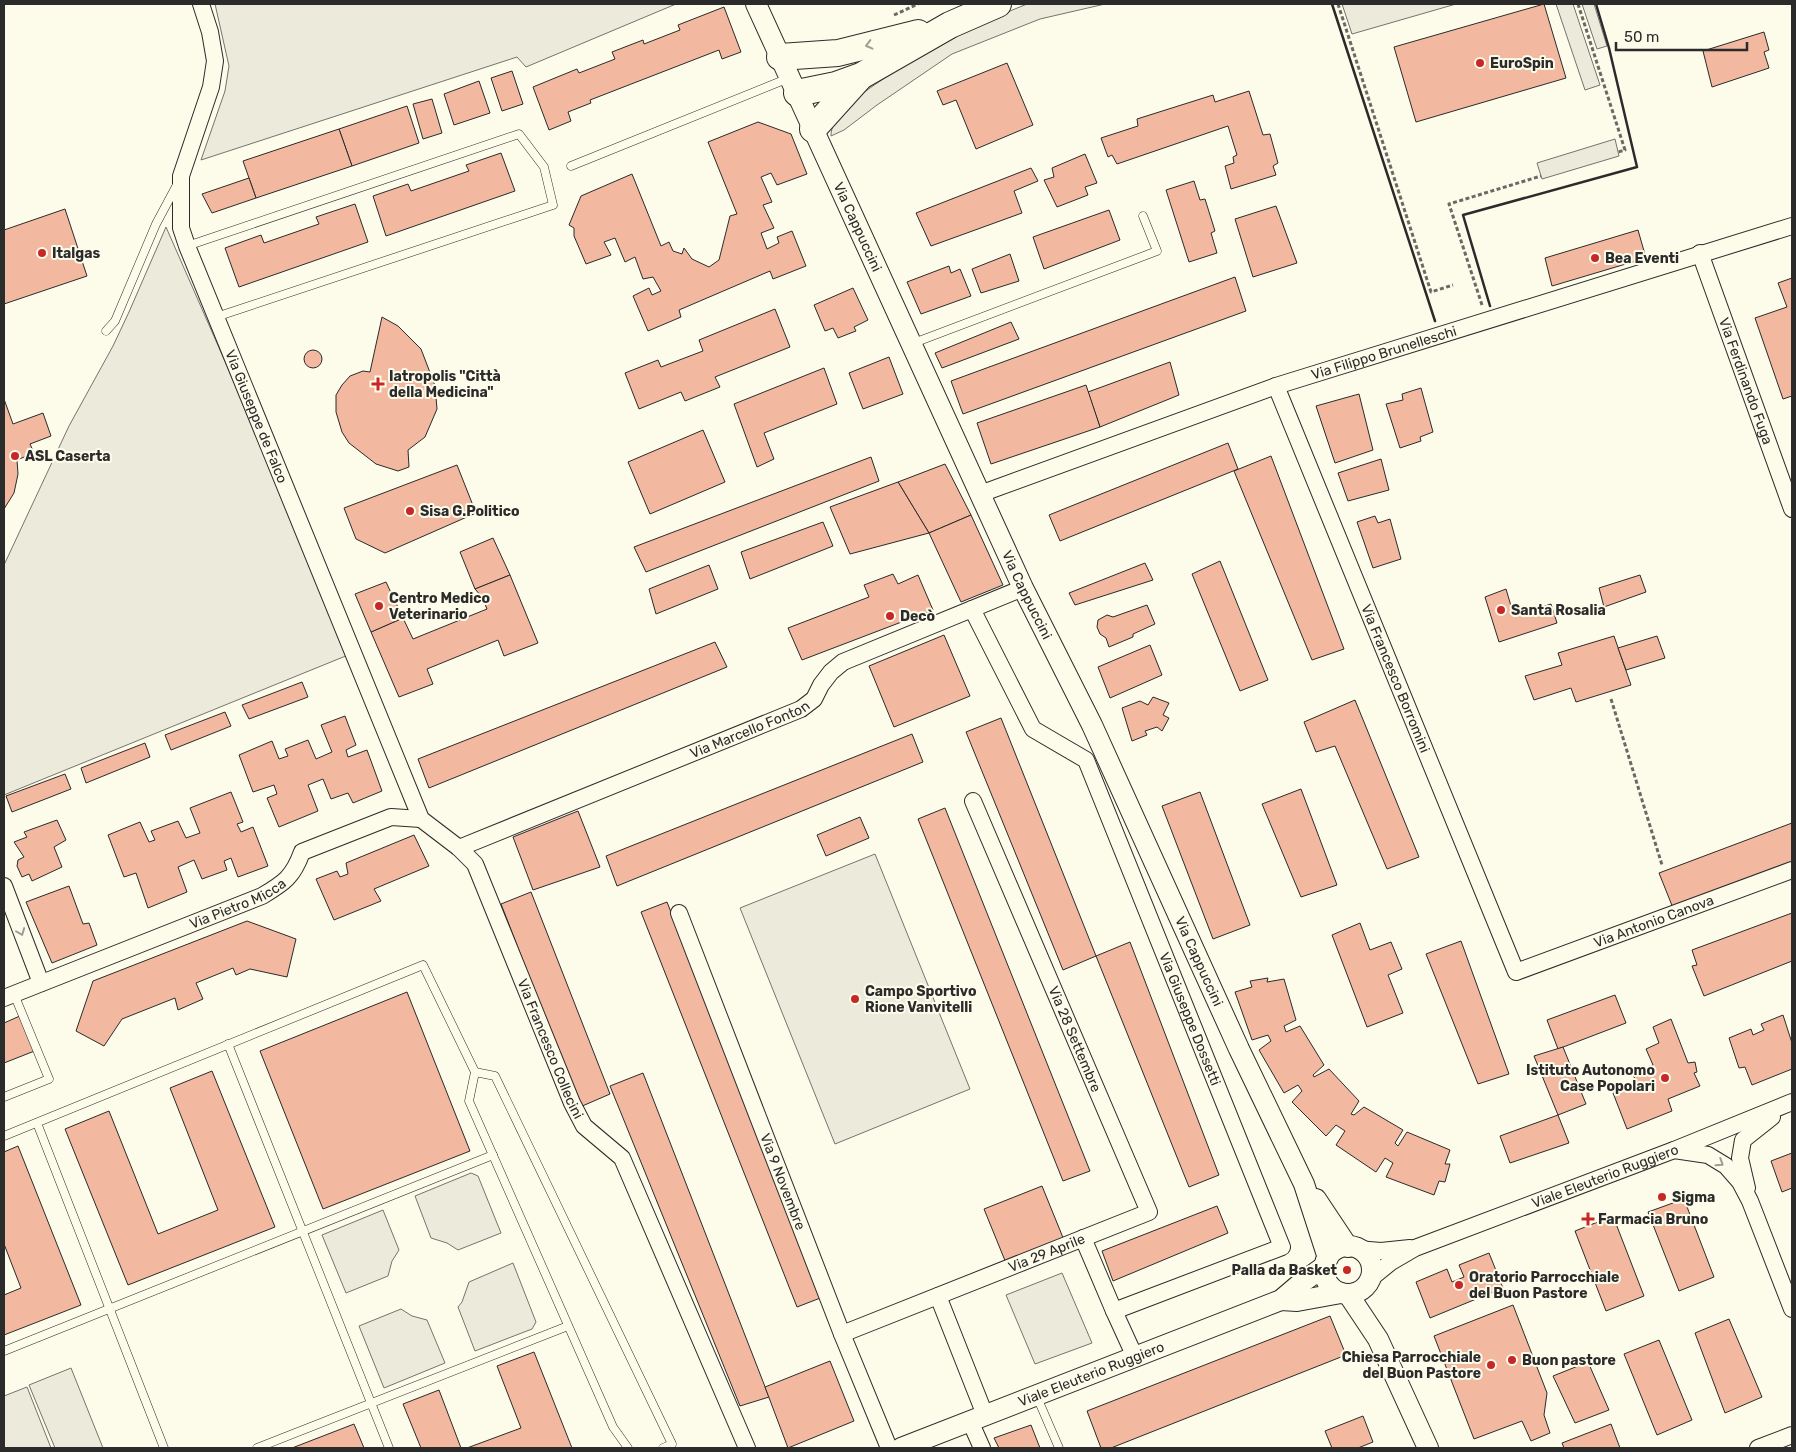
<svg xmlns="http://www.w3.org/2000/svg" width="1796" height="1452" font-family="Rubik,sans-serif">
<style>
.green{fill:#ecebdb;stroke:#74746e}
.building{fill:#f2b8a0;stroke:#2b2b2b}
.lines{fill:none;stroke-linecap:round;stroke-linejoin:round}
.service-casing{stroke:#2b2b2b;stroke-width:9}
.minor-casing{stroke:#2b2b2b;stroke-width:18}
.tertiary-casing{stroke:#2b2b2b;stroke-width:22}
.trunk-casing{stroke:#2b2b2b;stroke-width:28}
.path{stroke:#6a6964;stroke-width:3;stroke-dasharray:4 2.5;stroke-linecap:butt}
.service{stroke:#fdfbea;stroke-width:8}
.minor{stroke:#fdfbea;stroke-width:16}
.tertiary{stroke:#fdfbea;stroke-width:20}
.trunk{stroke:#fdfbea;stroke-width:26}
.wall{stroke:#2b2b2b;stroke-width:2.5}
.oneway{stroke:#9e9d94}
.poi-dot{fill:#c62828;stroke:#fdfbea;stroke-width:2}
.labels{text-anchor:middle;stroke-width:4;stroke-linejoin:round;paint-order:stroke}
.poi-label{font-size:14px;font-weight:bold;fill:#2b2b2b;stroke:#fdfbea;text-anchor:start}
.street-label{font-size:14px;fill:#2b2b2b;stroke:#fdfbea}
</style>
<rect width="100%" height="100%" fill="#fdfbea"/>
<g class="green">
<path d="M215,4H676L526,67L517,57L201,160L225,91L229,66Z"/>
<path d="M1027,4H1105L1040,19L952,54L877,105L844,130L831,136C830,103 914,61 940,46L939,43L981,23Z"/>
<path d="M1342,4H1456L1352,34Z"/>
<path d="M1556,4H1573L1600,85L1585,90Z"/>
<path d="M1582,4H1594L1607,46L1597,49Z"/>
<path d="M1615,139L1619,156L1542,179L1537,163Z"/>
<path d="M166,227L353,653L4,795V565L69,426L113,346L129,312Z"/>
<path d="M875,854L970,1089L835,1144L740,908Z"/>
<path d="M471,1173L478,1176L501,1233L458,1250L447,1243L431,1238L415,1196Z"/>
<path d="M383,1210L399,1250L392,1261L388,1276L346,1293L322,1235Z"/>
<path d="M513,1263L536,1322L532,1329L475,1351L458,1307L462,1302L469,1282Z"/>
<path d="M1062,1273L1092,1343L1035,1364L1006,1295Z"/>
<path d="M401,1309L412,1316L427,1320L445,1363L384,1388L359,1326Z"/>
<path d="M71,1368L103,1448H55L29,1385Z"/>
<path d="M27,1387L51,1448H4V1396Z"/>
</g>
<g class="building">
<path d="M1544,4L1566,78L1416,122L1394,47Z"/>
<path d="M724,7L741,52L722,59L719,50L590,100L591,103L568,112L571,121L549,130L533,87L577,69L579,73L615,59L612,52L643,40L644,44L680,30L678,25Z"/>
<path d="M1764,32L1769,50L1764,52L1769,68L1712,87L1703,51Z"/>
<path d="M1007,63L1033,125L976,149L956,100L943,105L937,91Z"/>
<path d="M512,71L523,104L502,111L491,78Z"/>
<path d="M479,81L490,113L454,125L444,94Z"/>
<path d="M1249,91L1263,135L1270,134L1278,163L1273,166L1276,175L1231,189L1225,166L1234,163L1233,157L1237,155L1228,126L1117,164L1112,155L1108,157L1101,138L1138,126L1137,119L1213,95L1215,102Z"/>
<path d="M432,99L442,133L423,139L413,104Z"/>
<path d="M407,106L419,143L352,166L339,129Z"/>
<path d="M758,122L791,134L807,174L777,185L771,173L761,177L772,202L763,205L774,228L761,233L767,249L779,243L777,237L792,231L806,266L773,279L770,271L679,310L681,317L648,331L633,296L649,288L652,295L661,291L653,277L643,279L635,257L625,262L615,238L604,242L611,255L586,264L574,236V228L569,225L581,196L632,174L661,246L669,242L673,251L682,254L684,248L692,259L709,267L719,260L730,216L737,214L708,142Z"/>
<path d="M339,129L352,166L256,198L243,161Z"/>
<path d="M501,153L515,191L386,236L373,196L408,184L411,191L469,171L466,165Z"/>
<path d="M1085,154L1097,183L1085,187L1088,195L1057,207L1044,180L1054,177L1052,168Z"/>
<path d="M1031,168L1038,181L1014,191L1022,213L931,246L916,213Z"/>
<path d="M249,178L256,198L212,213L202,194Z"/>
<path d="M1194,181L1200,200L1205,199L1215,231L1211,233L1217,253L1189,262L1166,190Z"/>
<path d="M355,204L368,242L239,287L225,248L261,235L264,243L319,224L316,217Z"/>
<path d="M1276,206L1297,263L1253,277L1235,219Z"/>
<path d="M65,209L87,276L4,304V230Z"/>
<path d="M1109,210L1120,240L1044,269L1033,237Z"/>
<path d="M1638,230L1646,258L1552,286L1545,258Z"/>
<path d="M1010,254L1019,281L981,293L972,269Z"/>
<path d="M949,266L951,273L960,269L971,296L921,314L907,282Z"/>
<path d="M1235,277L1246,311L963,414L951,381Z"/>
<path d="M1792,278V396L1783,399L1755,318L1787,307L1778,283Z"/>
<path d="M853,288L868,320L854,327L856,331L838,338L833,328L825,331L814,305Z"/>
<path d="M775,309L790,347L715,377L720,387L685,401L681,392L639,409L625,373L658,360L661,367L703,351L699,340Z"/>
<path d="M382,317L398,326L421,349L434,383L436,397L437,409L425,437L408,450L409,467L398,471L376,464L349,443L342,432L336,412V395L342,385L350,376L363,371L370,372Z"/>
<path d="M1011,322L1019,339L942,368L935,353Z"/>
<circle cx="313" cy="359" r="9"/>
<path d="M889,357L903,394L863,409L849,373Z"/>
<path d="M1170,362L1179,395L1100,427L1088,392Z"/>
<path d="M824,368L837,404L764,433L774,459L757,467L734,404Z"/>
<path d="M1086,385L1100,427L991,464L977,423Z"/>
<path d="M1421,388L1433,432L1420,437L1421,441L1400,448L1386,404L1403,400L1402,394Z"/>
<path d="M1359,394L1373,450L1335,463L1316,406Z"/>
<path d="M4,399L13,424L43,413L51,436L30,444L34,453L17,460L18,474L14,493L4,509Z"/>
<path d="M703,430L725,482L650,514L628,462Z"/>
<path d="M1228,443L1238,469L1060,541L1049,515Z"/>
<path d="M1271,456L1344,649L1312,660L1234,471Z"/>
<path d="M871,457L879,481L646,572L634,547Z"/>
<path d="M1381,459L1389,490L1348,501L1338,473Z"/>
<path d="M945,464L971,515L929,533L898,482Z"/>
<path d="M457,465L476,513L385,553L356,539L344,508Z"/>
<path d="M898,482L929,533L850,554L830,507Z"/>
<path d="M971,515L1003,585L961,602L929,533Z"/>
<path d="M1375,516L1378,523L1390,519L1401,559L1373,568L1357,522Z"/>
<path d="M823,522L833,546L750,579L741,552Z"/>
<path d="M493,538L510,575L475,589L460,552Z"/>
<path d="M1220,561L1268,680L1240,691L1192,574Z"/>
<path d="M1145,563L1153,580L1075,605L1069,593Z"/>
<path d="M709,565L718,589L656,614L649,589Z"/>
<path d="M893,574L898,584L918,575L933,610L802,660L788,628L869,597L864,585Z"/>
<path d="M510,575L538,643L504,656L498,640L427,669L433,684L399,697L371,632L403,618L413,639L487,609L482,597L475,589Z"/>
<path d="M1640,575L1646,592L1604,607L1599,588Z"/>
<path d="M386,582L403,618L371,632L355,594Z"/>
<path d="M1506,589L1514,616L1551,604L1557,623L1499,642L1485,597Z"/>
<path d="M1147,605L1155,624L1133,634V637L1109,647L1106,638L1100,634L1097,627L1098,620L1107,615L1113,617Z"/>
<path d="M944,635L970,696L894,727L869,666Z"/>
<path d="M1614,636L1631,685L1576,702L1571,688L1534,700L1525,676L1562,665L1558,653Z"/>
<path d="M1657,636L1665,658L1626,670L1618,648Z"/>
<path d="M715,642L727,667L429,788L418,759Z"/>
<path d="M1150,645L1162,675L1110,698L1098,667Z"/>
<path d="M302,682L308,697L249,719L242,705Z"/>
<path d="M1153,697L1169,703L1163,715L1169,718L1162,731L1157,727L1145,731L1147,735L1132,741L1122,708L1140,701L1148,705Z"/>
<path d="M1355,700L1419,857L1387,869L1335,746L1316,752L1304,722Z"/>
<path d="M225,712L231,726L171,750L165,735Z"/>
<path d="M345,716L356,745L346,750L348,757L367,750L382,791L353,803L348,793L331,799L323,779L308,785L318,811L279,827L267,798L277,794L274,785L253,792L239,755L272,741L279,759L288,756L285,749L308,740L316,759L332,752L321,725Z"/>
<path d="M1001,718L1096,956L1063,970L966,732Z"/>
<path d="M912,734L923,762L617,886L606,856Z"/>
<path d="M145,743L150,757L86,783L81,768Z"/>
<path d="M65,774L71,789L12,812L6,796Z"/>
<path d="M1301,789L1337,885L1301,897L1262,804Z"/>
<path d="M231,792L243,822L237,824L241,832L253,827L268,866L238,877L231,858L224,861L227,870L202,879L194,860L178,867L187,892L148,908L136,873L124,877L108,835L140,822L149,842L155,840L151,831L178,821L186,838L200,833L190,808Z"/>
<path d="M1200,792L1250,925L1213,939L1162,806Z"/>
<path d="M945,808L1090,1171L1063,1181L918,819Z"/>
<path d="M578,811L600,867L533,890L513,837Z"/>
<path d="M860,817L869,838L826,856L817,835Z"/>
<path d="M57,820L66,840L54,847L62,867L32,881L29,874L22,877L17,866L18,860L24,857L14,842L27,837L24,832Z"/>
<path d="M1792,823V870L1675,913L1659,873Z"/>
<path d="M414,835L429,866L374,889L381,901L334,920L316,879L337,871L340,877L348,874L346,863Z"/>
<path d="M69,886L83,924L89,923L97,945L52,963L26,902Z"/>
<path d="M531,892L610,1094L580,1107L501,904Z"/>
<path d="M667,902L823,1297L797,1307L641,912Z"/>
<path d="M1792,913V961L1704,996L1692,966L1697,965L1692,950Z"/>
<path d="M247,921L296,939L287,977L250,969L236,975L233,968L196,983L203,999L178,1010L175,998L122,1019L104,1046L76,1031L93,981Z"/>
<path d="M1360,923L1370,950L1391,942L1402,969L1388,975L1403,1013L1367,1027L1332,935Z"/>
<path d="M1461,941L1509,1074L1478,1084L1426,954Z"/>
<path d="M1130,942L1219,1175L1189,1187L1096,956Z"/>
<path d="M1268,978L1267,982L1284,979L1296,1020L1284,1026L1286,1032L1300,1026L1324,1065L1313,1075L1314,1077L1329,1069L1359,1101L1351,1114L1354,1115L1364,1107L1403,1130L1395,1143L1398,1146L1407,1132L1450,1150L1445,1164H1450L1445,1182L1439,1181L1434,1195L1386,1177L1393,1163L1385,1158L1376,1172L1336,1145L1345,1131L1336,1125L1326,1136L1292,1102L1302,1091L1298,1085L1284,1093L1259,1050L1271,1041L1268,1035L1252,1040L1235,992L1252,987L1250,981Z"/>
<path d="M407,992L470,1151L323,1209L260,1051Z"/>
<path d="M1615,995L1626,1023L1558,1049L1547,1020Z"/>
<path d="M22,1015L37,1050L4,1063V1023Z"/>
<path d="M1783,1015L1792,1043V1069L1752,1085L1745,1067L1739,1068L1729,1038L1751,1029L1753,1035L1764,1030L1761,1024Z"/>
<path d="M1671,1019L1688,1063L1695,1062L1697,1072L1694,1073L1700,1086L1668,1099L1672,1111L1627,1129L1613,1093L1637,1083L1632,1073L1653,1065L1646,1049L1659,1043L1653,1027Z"/>
<path d="M1563,1047L1586,1104L1558,1115L1534,1056Z"/>
<path d="M212,1071L275,1227L128,1285L65,1129L109,1111L158,1234L218,1210L170,1088Z"/>
<path d="M643,1073L769,1397L740,1406L610,1086Z"/>
<path d="M1558,1115L1569,1143L1510,1163L1500,1136Z"/>
<path d="M18,1146L81,1305L4,1335V1295L21,1288L4,1244V1152Z"/>
<path d="M1792,1153V1188L1782,1192L1771,1161Z"/>
<path d="M1042,1186L1066,1245L1008,1268L984,1209Z"/>
<path d="M1684,1199L1714,1277L1679,1291L1648,1212Z"/>
<path d="M1217,1206L1228,1233L1113,1281L1102,1251Z"/>
<path d="M1613,1216L1644,1296L1606,1311L1575,1231Z"/>
<path d="M1489,1253L1503,1288L1430,1318L1416,1282L1447,1269L1452,1282L1464,1277L1459,1265Z"/>
<path d="M1513,1305L1547,1393L1544,1415L1550,1433L1531,1441L1522,1421L1474,1439L1434,1336Z"/>
<path d="M1330,1316L1346,1355L1111,1448H1101L1087,1411Z"/>
<path d="M1729,1319L1762,1397L1725,1413L1695,1333Z"/>
<path d="M1659,1340L1692,1420L1657,1435L1624,1354Z"/>
<path d="M534,1352L572,1448H467L521,1428L497,1366Z"/>
<path d="M830,1361L854,1421L788,1448L765,1387Z"/>
<path d="M1588,1362L1609,1410L1575,1423L1553,1376Z"/>
<path d="M439,1390L461,1448H421L403,1404Z"/>
<path d="M1363,1416L1373,1442L1358,1448H1332L1325,1431Z"/>
<path d="M354,1424L364,1448H292Z"/>
<path d="M1611,1424L1620,1448H1564L1562,1443Z"/>
<path d="M1031,1425L1040,1448H999L994,1438Z"/>
</g>
<g class="lines">
<g class="service-casing">
<g id="service">
<path d="M571,166L789,78"/>
<path d="M187,246L519,134L544,167L553,205L216,317"/>
<path d="M106,331L115,321L156,224L178,183"/>
<path d="M911,344L1157,251L1143,216"/>
<path d="M228,1044L389,1448"/>
<path d="M475,1072L495,1076L672,1444L663,1448"/>
<path d="M4,1097L49,1079L14,994"/>
<path d="M37,1123L164,1448"/>
<path d="M4,1136L423,965L475,1072L469,1101L613,1427L628,1448"/>
<path d="M4,1351L493,1155"/>
<path d="M1037,1397L1059,1448"/>
<path d="M257,1448L568,1326"/>
</g>
</g>
<g class="minor-casing">
<g id="minor">
<path id="s1" d="M201,4L210,32L215,61L211,87L181,176V228L187,246L421,819L459,848L475,864L572,1103L584,1126L622,1158L747,1448"/>
<path id="s2" d="M1700,253L1792,509"/>
<path id="s3" d="M1276,386L1516,972L1792,870"/>
<path id="s4" d="M980,494L1276,386L1792,226"/>
<path id="s5" d="M972,609L1033,729L1086,760L1282,1247L1114,1311L1135,1357"/>
<path id="s6" d="M459,848L801,709L814,699L821,685L831,672L843,662L1023,588"/>
<path d="M4,886L41,983"/>
<path id="s7" d="M679,913L842,1334L889,1448"/>
<path id="s8" d="M4,998L262,896C284,883 293,877 302,852L391,817L421,819"/>
<path d="M1674,1150L1708,1155L1726,1166L1740,1182L1750,1201L1792,1309"/>
<path d="M1747,1188L1740,1158L1743,1140L1772,1117"/>
<path d="M1083,1238L1114,1311"/>
<path d="M1357,1249L1381,1251L1410,1248"/>
<path id="s9" d="M1370,1279L1391,1262L1415,1248L1674,1150L1792,1102"/>
<path d="M938,1296L985,1415"/>
<path id="s10" d="M842,1334L1149,1212L973,801"/>
<path d="M970,1421L982,1448"/>
<path d="M1758,1448L1792,1435"/>
</g>
</g>
<g class="tertiary-casing">
<g id="tertiary">
<path id="s11" d="M756,4L1023,588L1092,725L1239,1049L1304,1184L1328,1258"/>
<path d="M1316,1199L1348,1247"/>
<circle cx="1348" cy="1270" r="24"/>
<path d="M1348,1294L1378,1339L1428,1448"/>
<path d="M1281,1300L1297,1301L1341,1293"/>
<path id="s12" d="M901,1448L1281,1300L1301,1283L1325,1266"/>
</g>
</g>
<g class="trunk-casing">
<g id="trunk">
<path d="M780,57L838,53L918,33"/>
<path d="M797,93L836,85L861,76L950,25L998,4"/>
<path d="M813,129L859,78"/>
</g>
</g>
<g class="path">
<path d="M1338,4L1431,292L1453,285"/>
<path d="M1578,4L1625,150L1618,152"/>
<path d="M894,15L918,4"/>
<path d="M1482,305L1449,204L1541,176"/>
<path d="M1611,699L1662,865"/>
</g>
<use href="#service" class="service"/>
<use href="#minor" class="minor"/>
<use href="#tertiary" class="tertiary"/>
<use href="#trunk" class="trunk"/>
<g class="wall">
<path d="M1332,4L1435,321"/>
<path d="M1490,306L1463,215L1637,167L1609,48L1596,4"/>
</g>
</g>
<defs><path id="oneway-chevron" d="M-2-3.5L2.5 0L-2 3.5" fill="none" stroke-width="1.6" stroke-linecap="round" stroke-linejoin="round" transform="scale(1.25)"/></defs>
<g class="oneway">
<use href="#oneway-chevron" transform="translate(869 45) rotate(166)"/>
<use href="#oneway-chevron" transform="translate(21 932) rotate(69)"/>
<use href="#oneway-chevron" transform="translate(1720 1163) rotate(33)"/>
</g>
<g class="poi-dot">
<circle cx="1480" cy="63" r="5"/>
<circle cx="42" cy="253" r="5"/>
<circle cx="1595" cy="258" r="5"/>
<path d="M375.5 376.5h5v5h5v5h-5v5h-5v-5h-5v-5h5z"/>
<circle cx="15" cy="456" r="5"/>
<circle cx="410" cy="511" r="5"/>
<circle cx="379" cy="606" r="5"/>
<circle cx="1501" cy="610" r="5"/>
<circle cx="890" cy="616" r="5"/>
<circle cx="855" cy="999" r="5"/>
<circle cx="1665" cy="1078" r="5"/>
<circle cx="1662" cy="1197" r="5"/>
<path d="M1585.5 1211.5h5v5h5v5h-5v5h-5v-5h-5v-5h5z"/>
<circle cx="1347" cy="1270" r="5"/>
<circle cx="1459" cy="1285" r="5"/>
<circle cx="1512" cy="1360" r="5"/>
<circle cx="1491" cy="1365" r="5"/>
</g>
<g class="labels">
<g class="poi-label">
<text x="1490" y="68">EuroSpin</text>
<text x="52" y="258">Italgas</text>
<text x="1605" y="263">Bea Eventi</text>
<text x="389" y="381">Iatropolis "Città<tspan x="389" dy="16">della Medicina"</tspan></text>
<text x="25" y="461">ASL Caserta</text>
<text x="420" y="516">Sisa G.Politico</text>
<text x="389" y="603">Centro Medico<tspan x="389" dy="16">Veterinario</tspan></text>
<text x="1511" y="615">Santa Rosalia</text>
<text x="900" y="621">Decò</text>
<text x="865" y="996">Campo Sportivo<tspan x="865" dy="16">Rione Vanvitelli</tspan></text>
<text x="1655" y="1075" text-anchor="end">Istituto Autonomo<tspan x="1655" dy="16">Case Popolari</tspan></text>
<text x="1672" y="1202">Sigma</text>
<text x="1598" y="1224">Farmacia Bruno</text>
<text x="1337" y="1275" text-anchor="end">Palla da Basket</text>
<text x="1469" y="1282">Oratorio Parrocchiale<tspan x="1469" dy="16">del Buon Pastore</tspan></text>
<text x="1481" y="1362" text-anchor="end">Chiesa Parrocchiale<tspan x="1481" dy="16">del Buon Pastore</tspan></text>
<text x="1522" y="1365">Buon pastore</text>
</g>
<g class="street-label">
<text dy="5" stroke="none"><textPath href="#s11" startOffset="245">Via Cappuccini</textPath></text>
<text dy="5" stroke="none"><textPath href="#s4" startOffset="428">Via Filippo Brunelleschi</textPath></text>
<text dy="5" stroke="none"><textPath href="#s2" startOffset="136">Via Ferdinando Fuga</textPath></text>
<text dy="5" stroke="none"><textPath href="#s1" startOffset="434">Via Giuseppe de Falco</textPath></text>
<text dy="5" stroke="none"><textPath href="#s11" startOffset="650">Via Cappuccini</textPath></text>
<text dy="5" stroke="none"><textPath href="#s3" startOffset="316">Via Francesco Borromini</textPath></text>
<text dy="5" stroke="none"><textPath href="#s6" startOffset="314">Via Marcello Fonton</textPath></text>
<text dy="5" stroke="none"><textPath href="#s8" startOffset="252">Via Pietro Micca</textPath></text>
<text dy="5" stroke="none"><textPath href="#s3" startOffset="780">Via Antonio Canova</textPath></text>
<text dy="5" stroke="none"><textPath href="#s11" startOffset="1055">Via Cappuccini</textPath></text>
<text dy="5" stroke="none"><textPath href="#s5" startOffset="475">Via Giuseppe Dossetti</textPath></text>
<text transform="translate(1075 1039) rotate(67)" y="5">Via 28 Settembre</text>
<text dy="5" stroke="none"><textPath href="#s1" startOffset="1139">Via Francesco Collecini</textPath></text>
<text dy="5" stroke="none"><textPath href="#s9" startOffset="258">Viale Eleuterio Ruggiero</textPath></text>
<text dy="5" stroke="none"><textPath href="#s7" startOffset="288">Via 9 Novembre</textPath></text>
<text dy="5" stroke="none"><textPath href="#s10" startOffset="220">Via 29 Aprile</textPath></text>
<text dy="5" stroke="none"><textPath href="#s12" startOffset="204">Viale Eleuterio Ruggiero</textPath></text>
</g>
</g>
<rect width="1796" height="1452" fill="none" stroke="#2b2b2b" stroke-width="10"/>
<path d="M1616 42v8h131v-8" fill="none" stroke="#2b2b2b" stroke-width="2.5"/>
<text x="1624" y="42" font-size="15" fill="#2b2b2b" stroke="#fdfbea" stroke-width="4" paint-order="stroke">50 m</text>
</svg>
